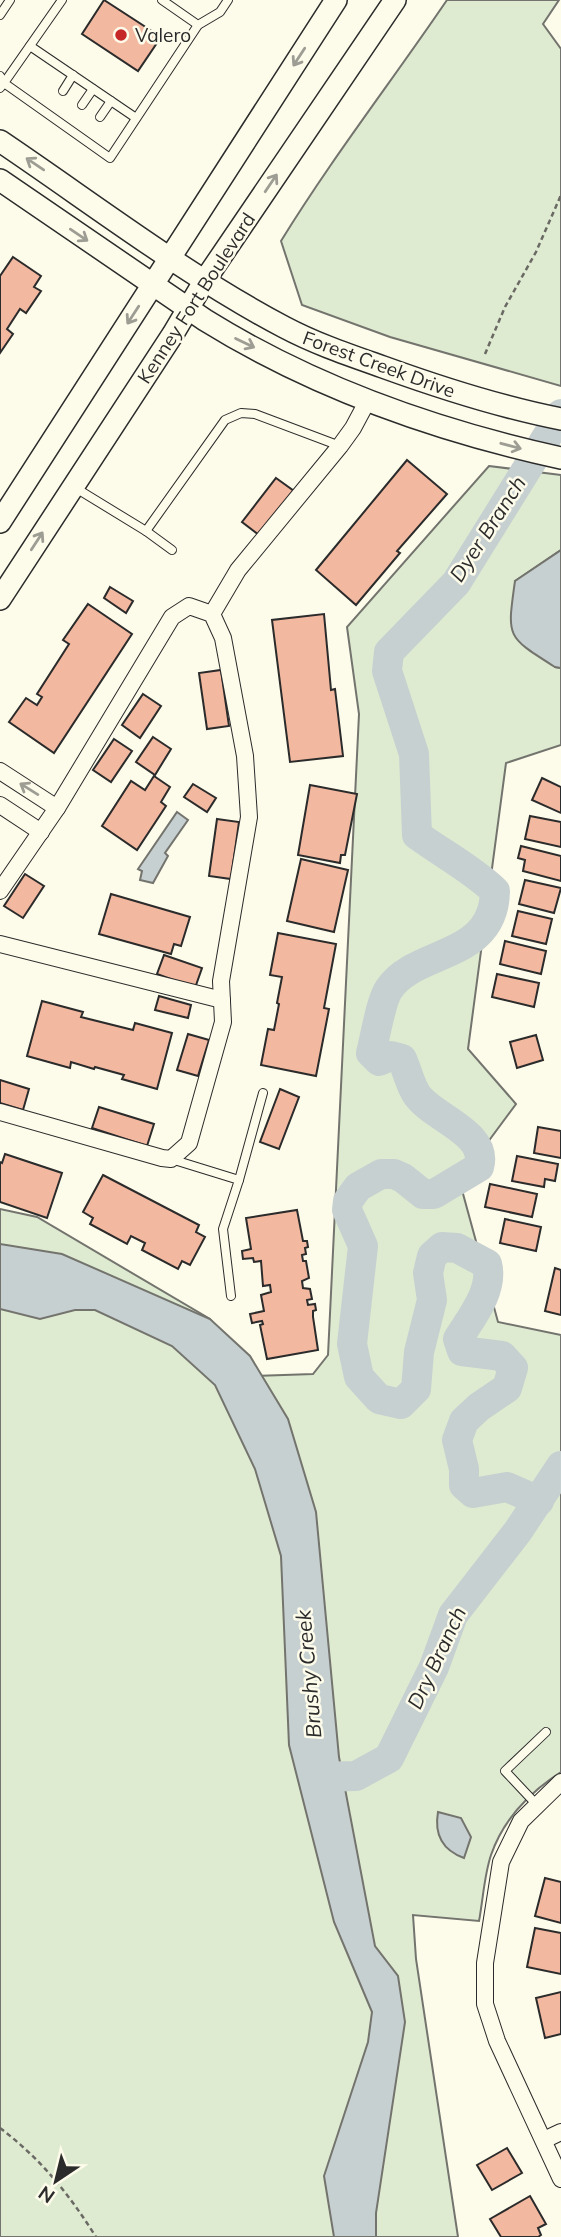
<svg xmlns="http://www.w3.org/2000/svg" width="561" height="2237" font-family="Mulish,sans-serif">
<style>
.green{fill:#deebd1;stroke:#74746e;stroke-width:2}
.water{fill:#c7d0d0;stroke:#74746e;stroke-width:2}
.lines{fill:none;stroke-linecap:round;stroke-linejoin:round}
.river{stroke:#c7d0d0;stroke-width:30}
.building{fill:#f2b8a0;stroke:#2b2b2b;stroke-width:2}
.lane-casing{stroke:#2b2b2b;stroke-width:10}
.street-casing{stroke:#2b2b2b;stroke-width:18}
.secondary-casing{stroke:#2b2b2b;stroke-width:24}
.path{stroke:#6a6964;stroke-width:2.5;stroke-dasharray:5 3.5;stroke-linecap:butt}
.lane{stroke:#fdfbea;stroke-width:8}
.street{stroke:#fdfbea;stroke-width:16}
.secondary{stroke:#fdfbea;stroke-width:21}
.oneway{stroke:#9e9d94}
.poi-dot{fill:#c62828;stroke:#fdfbea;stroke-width:2.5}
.labels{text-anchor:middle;stroke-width:5;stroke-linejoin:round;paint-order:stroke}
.poi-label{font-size:19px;fill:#2b2b2b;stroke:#fdfbea;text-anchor:start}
.street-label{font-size:19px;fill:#2b2b2b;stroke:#fdfbea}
.water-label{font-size:21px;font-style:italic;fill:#2b2b2b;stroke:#fdfbea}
</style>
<rect width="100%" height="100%" fill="#fdfbea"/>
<g class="green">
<path d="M447,0H559L543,24L561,49V386L390,337L302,305L281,241C332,158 392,81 447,0Z"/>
<path d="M489,466L561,475V550L515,581L555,667L561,668V745L506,763L468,1049L516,1104L482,1150L462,1190L498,1322L561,1335V1772C530,1792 503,1820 491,1855C484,1876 483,1900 479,1921L413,1915L416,1959L458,2237H0V1209L37,1217L210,1319L254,1376L313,1374L328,1355L359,714L347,627Z"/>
</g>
<g class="water">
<path d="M561,550V668L555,667C506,636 507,638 515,581Z"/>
<path d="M177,812L188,820L165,853L168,856L153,883L140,880L142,871L138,869Z"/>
<path d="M0,1244L62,1254L210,1319L250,1356L288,1419L316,1512L339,1757L375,1946L398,1976L405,2022L376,2213V2237H334L324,2176L368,2042L372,2012L334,1922L289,1745L281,1556L255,1469L215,1385L172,1346L95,1310H75L40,1319L0,1309Z"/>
<path d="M438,1812L461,1818L471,1837L464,1858C442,1850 434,1835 438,1812Z"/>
</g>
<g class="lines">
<g class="river">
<path d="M539,1501L507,1487L473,1493L464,1485V1469L457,1440L464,1421L479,1407L507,1388L513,1368L502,1356L462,1351L458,1339C471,1318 494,1290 487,1264L457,1248L442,1247L432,1256L428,1273L432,1300L419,1352L416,1389L401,1404L379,1399L359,1377L352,1344L363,1246L347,1210L348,1201L358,1187L381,1174H394L403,1178L423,1194H434L479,1167C489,1133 433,1118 417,1095C410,1085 407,1070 402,1059L391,1056L379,1061L371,1053C375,1038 381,1000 389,989C415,949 494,960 495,891C472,869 443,854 417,835L414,754L387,671L389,652L456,583L561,414"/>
<path d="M317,1777L356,1776L389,1758L434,1667L453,1615L518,1531L561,1466"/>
</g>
</g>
<g class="building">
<path d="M104,0L161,37L138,71L82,34Z"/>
<path d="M13,257L41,276L34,287L41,291L26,313L20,309L7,329L13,334L0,353V276Z"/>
<path d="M407,460L447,494L397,551L400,553L356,605L316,570Z"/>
<path d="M276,478L294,491L259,535L242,522Z"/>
<path d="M110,587L133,601L126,613L104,598Z"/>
<path d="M88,604L132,634L54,753L9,722L26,698L37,705L42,697L37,694L69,644L63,640Z"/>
<path d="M324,614L331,690L335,689L343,756L290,762L272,620Z"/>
<path d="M221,670L229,726L207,729L199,673Z"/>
<path d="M143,694L161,706L140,738L122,725Z"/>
<path d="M153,737L171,749L155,775L136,762Z"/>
<path d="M114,739L132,751L111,782L93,770Z"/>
<path d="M154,776L170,787L161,802L166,806L137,850L102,826L131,781L145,790Z"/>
<path d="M542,778L561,787V813L532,800Z"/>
<path d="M193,784L216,798L207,812L184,797Z"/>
<path d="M310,785L357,794L345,855H341L340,863L298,855Z"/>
<path d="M530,816L561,822V847L525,839Z"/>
<path d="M217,819L239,822L231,879L209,876Z"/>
<path d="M521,846L561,856V881L523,871L525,860L518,858Z"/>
<path d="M301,859L348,870L334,932L287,921Z"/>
<path d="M25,874L44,886L23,918L4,906Z"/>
<path d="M525,880L561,888L554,913L519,904Z"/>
<path d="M111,894L190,917L181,946L174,944L171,954L99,934Z"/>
<path d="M518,911L552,919L546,944L512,936Z"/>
<path d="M278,933L336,944L324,1008L329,1009L316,1076L261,1065L268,1029L274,1030L279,1004L277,1003L282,977L270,975Z"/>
<path d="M505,941L546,951L541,974L500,964Z"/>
<path d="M164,955L202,968L195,988L157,974Z"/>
<path d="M497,974L539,983L534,1007L492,997Z"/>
<path d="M159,996L191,1005L188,1018L155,1010Z"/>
<path d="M42,1001L83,1012L81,1017L133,1030L135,1023L172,1033L157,1089L122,1079L124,1075L95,1067L94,1069L71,1062L70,1068L27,1056Z"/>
<path d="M188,1034L209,1040L198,1076L177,1070Z"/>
<path d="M536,1035L543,1060L517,1068L510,1042Z"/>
<path d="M0,1080L29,1089L23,1110L0,1103Z"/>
<path d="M280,1089L299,1097L279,1149L260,1142Z"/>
<path d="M99,1107L154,1124L147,1146L92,1128Z"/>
<path d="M538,1127L561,1131V1158L534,1153Z"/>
<path d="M5,1154L62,1173L47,1218L0,1202V1162L2,1163Z"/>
<path d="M517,1156L558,1164L555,1181L545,1179L544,1187L512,1181Z"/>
<path d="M103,1175L199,1225L196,1232L205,1237L190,1265L182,1261L178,1269L142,1250L145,1243L131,1236L127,1244L90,1224L93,1218L83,1212Z"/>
<path d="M490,1184L537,1194L532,1217L485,1207Z"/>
<path d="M297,1210L303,1241H307L308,1247L305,1248L306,1254L302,1255L303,1261H306L309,1278L302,1281L303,1288L310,1289L312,1299L307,1300L308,1305L315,1304L316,1310L313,1311V1317L318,1350L267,1359L260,1325L263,1324L262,1321L252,1323L250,1314L264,1311L261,1295L271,1292L270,1285L263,1286L261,1261L254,1262L253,1258L243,1259L242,1251L251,1249L246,1218Z"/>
<path d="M505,1219L541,1227L536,1251L500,1243Z"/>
<path d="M555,1268L561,1270V1315L545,1311Z"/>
<path d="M545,1878L561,1882V1923L535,1916Z"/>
<path d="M535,1928L561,1933V1974L527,1967Z"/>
<path d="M561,1992V2034L545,2038L536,1998Z"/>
<path d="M507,2148L522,2173L492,2190L477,2165Z"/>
<path d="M530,2196L546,2224L538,2228L541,2235L538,2237H501L490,2219Z"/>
</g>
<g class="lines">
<g class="lane-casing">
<g id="lane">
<path d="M62,0L4,83L110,158L198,25L220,12L228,0"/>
<path d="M162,0L198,25"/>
<path d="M0,15L10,0"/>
<path d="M30,46L136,118"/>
<path d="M0,76L4,83L0,88"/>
<path d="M63,91L73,75"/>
<path d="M82,105L93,89"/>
<path d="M100,117L111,101"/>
<path d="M74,487L146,531L225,420L241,413L255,414L340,446"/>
<path d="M146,531L172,550"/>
<path d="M171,1159L239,1180L223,1229L231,1296"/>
<path d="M239,1180L263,1093"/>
<path d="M537,1805L505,1771L546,1732"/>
</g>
</g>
<g class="street-casing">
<g id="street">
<path d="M212,614L238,570L340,446L353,428L368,400"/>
<path d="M0,771L57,808"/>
<path d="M0,805L41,832"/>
<path d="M0,891L57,808L172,617L189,606L212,614L223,638L245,756L249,817L221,981L223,1022L189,1143L171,1159L162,1158L0,1112"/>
<path d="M0,944L222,1000"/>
<path d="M561,1782L521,1821L501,1862L485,1963V2004L497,2041L561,2179"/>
<path d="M544,2140L561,2132"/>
</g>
</g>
<g class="secondary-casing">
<g id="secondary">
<path d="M0,141C92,203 187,276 284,327C316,344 349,355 383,367C441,388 500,407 561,419"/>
<path d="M0,180L205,320C313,387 438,431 561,458"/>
<path d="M0,522L336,0"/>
<path d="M0,599L173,334L205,280L395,0"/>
</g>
</g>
<g class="path">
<path d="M485,354L505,307L536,252L561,195"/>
<path d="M0,2128C41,2159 69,2194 96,2237"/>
</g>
<use href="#lane" class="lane"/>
<use href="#street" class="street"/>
<use href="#secondary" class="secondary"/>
</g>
<defs><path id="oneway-shaft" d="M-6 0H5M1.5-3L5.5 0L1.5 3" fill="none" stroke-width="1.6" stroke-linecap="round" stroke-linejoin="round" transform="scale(1.75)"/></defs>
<g class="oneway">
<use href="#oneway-shaft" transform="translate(299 57) rotate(123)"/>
<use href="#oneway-shaft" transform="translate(35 164) rotate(-146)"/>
<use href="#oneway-shaft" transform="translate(271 183) rotate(-56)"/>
<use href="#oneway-shaft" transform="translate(79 235) rotate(34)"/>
<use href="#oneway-shaft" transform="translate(133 315) rotate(123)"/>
<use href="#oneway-shaft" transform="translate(245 343) rotate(26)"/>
<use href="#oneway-shaft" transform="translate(511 446) rotate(15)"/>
<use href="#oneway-shaft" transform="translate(37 541) rotate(-57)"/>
<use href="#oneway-shaft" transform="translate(29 789) rotate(-148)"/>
</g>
<circle class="poi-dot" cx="121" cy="35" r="7"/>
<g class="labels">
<g class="poi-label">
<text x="135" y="42">Valero</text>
</g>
<g class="street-label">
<text transform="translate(196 298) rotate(-57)" y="7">Kenney Fort Boulevard</text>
<text transform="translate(379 364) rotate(20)" y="7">Forest Creek Drive</text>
</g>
<g class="water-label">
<text transform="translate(488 529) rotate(-57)" y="7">Dyer Branch</text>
<text transform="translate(437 1658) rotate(-65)" y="7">Dry Branch</text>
<text transform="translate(309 1674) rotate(-95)" y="7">Brushy Creek</text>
</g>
</g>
<g transform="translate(56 2181) rotate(215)" stroke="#fdfbea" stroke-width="5" paint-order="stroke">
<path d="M0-5L12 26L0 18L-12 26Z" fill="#2b2b2b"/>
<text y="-10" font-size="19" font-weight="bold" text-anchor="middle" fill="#2b2b2b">N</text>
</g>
</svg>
